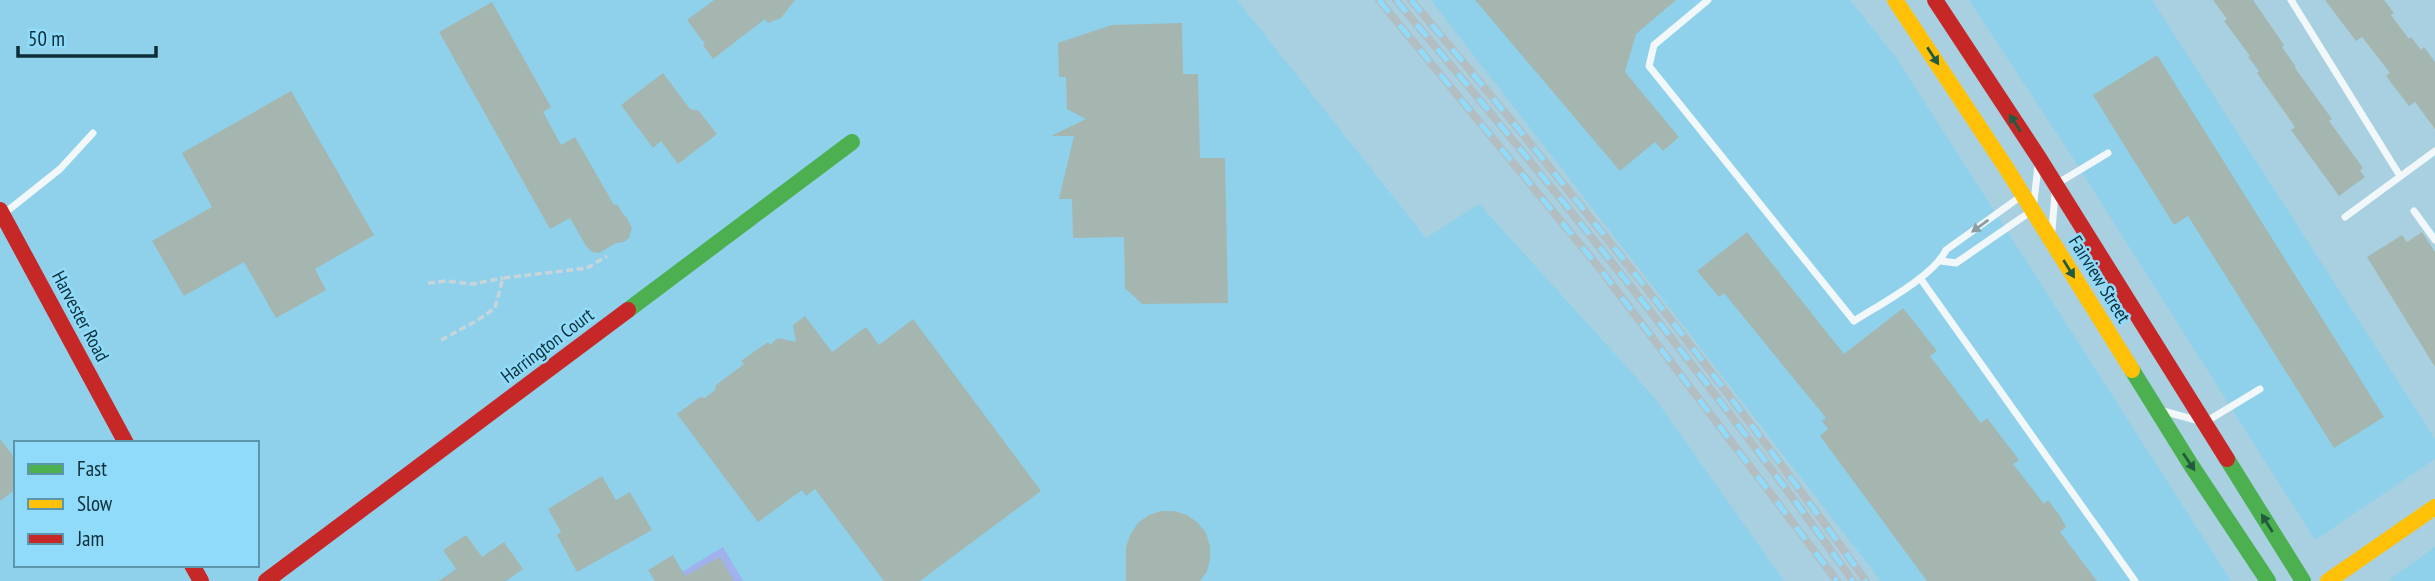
<svg xmlns="http://www.w3.org/2000/svg" width="2435" height="581" font-family="'PT Sans Narrow',sans-serif">
<style>
.built{fill:#8fd1ea;fill-rule:evenodd}
.green{fill:#a1b1ed}
.building{fill:#a5b6b1}
.lines{fill:none;stroke-linecap:round;stroke-linejoin:round}
.path{stroke:#c7d5db;stroke-width:3.5;stroke-dasharray:7 3.5;stroke-linecap:butt}
.lane{stroke:#f2f8fa;stroke-width:7}
.fast{stroke:#4caf50;stroke-width:16}
.slow{stroke:#ffc107;stroke-width:16}
.jam{stroke:#c62828;stroke-width:16}
.rail-casing{stroke:#b3bec2;stroke-width:8}
.rail{stroke:#90dbf9;stroke-width:5;stroke-dasharray:16;stroke-linecap:butt}
.oneway{fill:#235b41}
.oneway2{fill:#8b9da3}
.labels{text-anchor:middle;stroke-width:5;stroke-linejoin:round;paint-order:stroke}
.street-label{font-size:19px;fill:#0d2e39;stroke:#90dbf9}
</style>
<rect width="100%" height="100%" fill="#a8d0e1"/>
<g class="built">
<path d="M0,0H1237L1426,238L1479,204L1654,397L1784,581H0ZM16,443H257V565H16Z"/>
<path d="M1431,0H1850L1897,59L2231,581H1881Z"/>
<path d="M1969,0H2152L2435,439V459L2315,540L2073,158Z"/>
<path d="M2435,547V581H2388Z"/>
</g>
<path class="green" d="M723,547L743,581H667Z"/>
<g class="building">
<path d="M714,0H795L781,18L768,23L765,19L713,59L703,45L705,44L687,20Z"/>
<path d="M1475,0H1676L1636,34L1625,72L1679,137L1663,151L1655,142L1620,171Z"/>
<path d="M2213,0H2253L2284,45L2282,47L2296,67L2295,68L2332,119L2329,121L2363,168L2360,171L2365,177L2339,196L2291,130L2295,127L2257,73L2259,71L2248,57L2250,56L2224,21L2227,19Z"/>
<path d="M2325,0H2384L2394,13L2391,15L2409,39L2411,37L2421,50L2424,47L2435,62V129L2415,102L2409,106L2386,76L2390,73L2362,37L2356,41Z"/>
<path d="M492,2L551,107L543,112L561,145L575,137L614,205L617,204L625,217L626,216L632,228L629,238L624,242L616,243L599,253L592,252L586,246L570,218L550,229L439,32Z"/>
<path d="M1182,23L1183,74H1198L1200,158H1225L1228,303L1142,304L1125,288L1124,237L1073,238L1072,199H1059L1074,136H1051L1086,119L1067,109L1066,77H1059L1058,43L1112,25Z"/>
<path d="M2157,55L2384,417L2334,448L2188,216L2174,225L2093,95Z"/>
<path d="M663,73L690,109L699,111L717,134L678,164L661,141L653,148L621,105Z"/>
<path d="M291,91L374,235L315,269L326,290L276,318L244,262L184,296L152,241L212,207L182,153Z"/>
<path d="M1747,232L1844,354L1903,308L1937,351L1930,356L1981,423L1987,418L2019,460L2013,464L2044,504L2048,500L2060,516L2066,527L2060,532L2097,581H1927L1820,436L1828,429L1822,421L1826,418L1724,293L1719,297L1697,271Z"/>
<path d="M2422,232L2435,252V367L2367,257L2402,235L2407,242Z"/>
<path d="M805,316L832,352L866,327L879,345L913,319L1041,491L920,581H884L815,489L806,496L802,490L758,522L677,414L700,397L705,398L715,390L716,385L744,364L741,361L768,342L770,345L778,338L796,342L793,325Z"/>
<path d="M0,439L16,460V489L0,501Z"/>
<path d="M602,476L616,500L630,492L652,530L577,572L557,535L561,532L548,509Z"/>
<path d="M1161,511H1174L1187,515L1198,523L1206,533L1210,546V559L1207,572L1200,581H1126V547L1130,535L1138,523L1149,515Z"/>
<path d="M466,535L482,557L504,542L523,569L506,581H439L456,569L443,550Z"/>
<path d="M673,555L685,576L720,557L734,581H655L648,570Z"/>
</g>
<g class="lines">
<g class="path">
<path d="M428,283L446,281L473,284L503,278"/>
<path d="M441,340L478,320L495,308L503,278L587,268L607,256"/>
</g>
<g class="lane">
<path d="M1708,0L1654,45L1649,66L1854,321C1879,305 1934,276 1946,250L2020,197"/>
<path d="M2291,0L2400,176"/>
<path d="M2058,183L2108,153"/>
<path d="M2414,211L2435,240"/>
<path d="M6,212L60,169L93,133"/>
<path d="M2345,217L2435,151"/>
<path d="M2052,230L2055,193"/>
<path d="M1941,261L1956,263L2033,210L2038,166"/>
<path d="M1920,278L2135,581"/>
<path d="M2163,411L2196,420"/>
<path d="M2207,421L2260,389"/>
</g>
<g class="fast">
<path d="M628,310L852,142"/>
<path d="M2132,370L2191,465L2268,581"/>
<path d="M2227,459L2303,581"/>
</g>
<g class="slow">
<path d="M1895,0L2005,166L2132,370"/>
<path d="M2328,581L2435,507"/>
</g>
<g class="jam">
<path d="M1935,0L2039,158L2227,459"/>
<path d="M0,210L126,443"/>
<path d="M192,565L201,581"/>
<path d="M266,581L628,310"/>
</g>
<g class="rail-casing">
<g id="rail">
<path d="M1379,0L1601,270L1837,581"/>
<path d="M1396,0C1555,188 1710,381 1853,581"/>
<path d="M1411,0C1570,188 1723,381 1866,581"/>
</g>
</g>
<use href="#rail" class="rail"/>
</g>
<defs><path id="oneway-solid" d="M-6-.8H1V-3.2L6.5 0L1 3.2V.8H-6Z" transform="scale(1.75)"/></defs>
<g class="oneway">
<use href="#oneway-solid" transform="translate(1933 56) rotate(57)"/>
<use href="#oneway-solid" transform="translate(2015 123) rotate(-123)"/>
<use href="#oneway-solid" transform="translate(2069 269) rotate(58)"/>
<use href="#oneway-solid" transform="translate(2189 462) rotate(56)"/>
<use href="#oneway-solid" transform="translate(2267 523) rotate(-122)"/>
</g>
<use class="oneway2" href="#oneway-solid" transform="translate(1980 226) rotate(144)"/>
<g class="labels">
<g class="street-label">
<text transform="translate(2100 279) rotate(58)" y="7">Fairview Street</text>
<text transform="translate(81 316) rotate(62)" y="7">Harvester Road</text>
<text transform="translate(547 345) rotate(-37)" y="7">Harrington Court</text>
</g>
</g>
<rect x="14" y="441" width="245" height="126" fill="#90dbf9" stroke="#5c96ac" stroke-width="2"/>
<rect x="28" y="464" width="35" height="10" fill="#4caf50" stroke="#5c96ac" stroke-width="2"/>
<text x="77" y="476" font-size="21" fill="#0d2e39">Fast</text>
<rect x="28" y="499" width="35" height="10" fill="#ffc107" stroke="#5c96ac" stroke-width="2"/>
<text x="77" y="511" font-size="21" fill="#0d2e39">Slow</text>
<rect x="28" y="534" width="35" height="10" fill="#c62828" stroke="#5c96ac" stroke-width="2"/>
<text x="77" y="546" font-size="21" fill="#0d2e39">Jam</text>
<path d="M18 46v10h138v-10" fill="none" stroke="#0d2e39" stroke-width="3.5"/>
<text x="28" y="46" font-size="21" fill="#0d2e39" stroke="#90dbf9" stroke-width="5" paint-order="stroke">50 m</text>
</svg>
